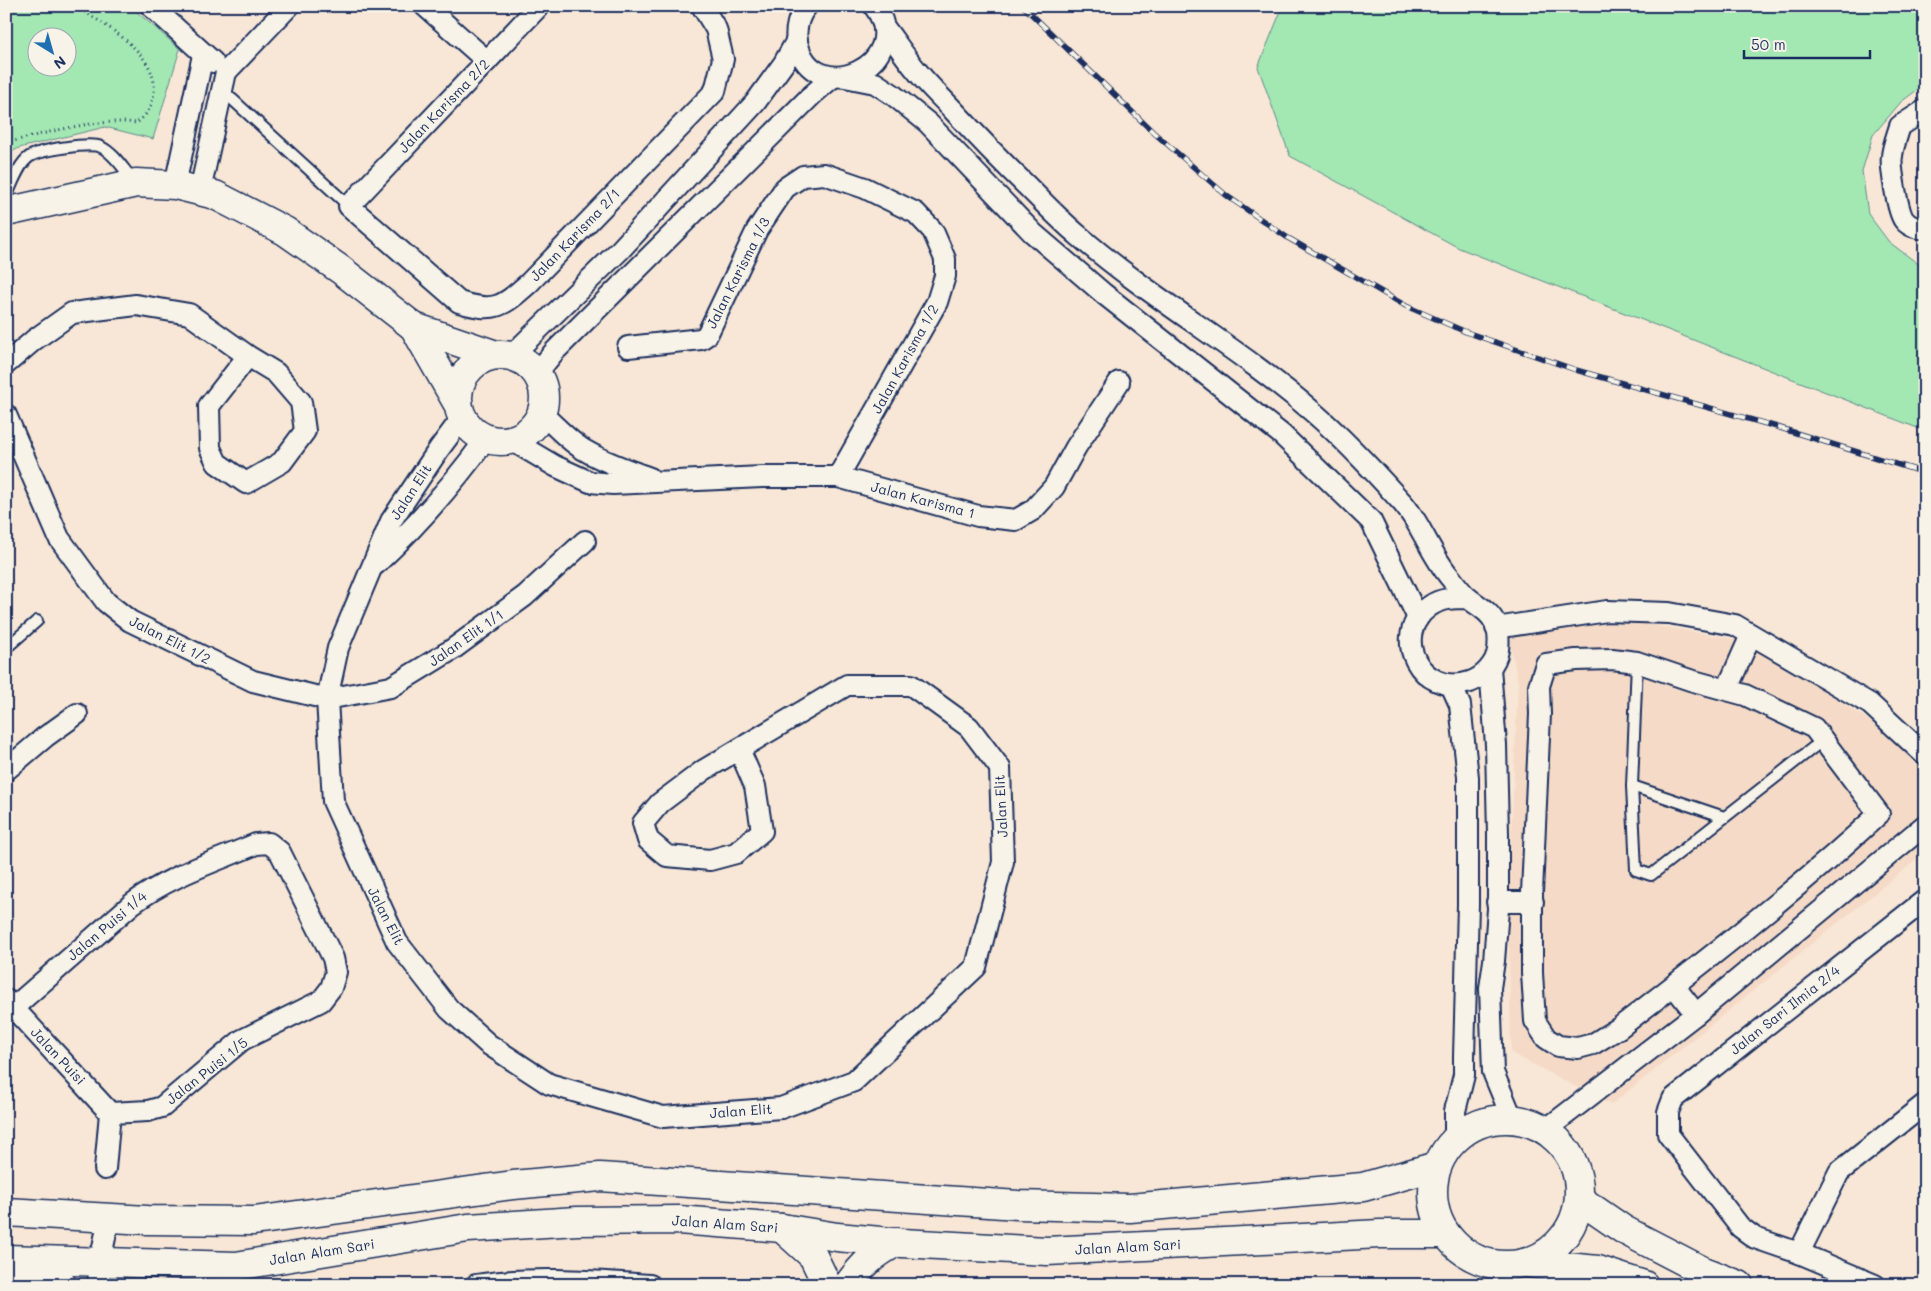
<svg xmlns="http://www.w3.org/2000/svg" width="1931" height="1291" font-family="Mali,sans-serif">
<style>
.built{fill:#f5dbc7}
.green{fill:#a3e7b3;stroke:#5f8b88;fill-rule:evenodd}
.lines{fill:none;stroke-linecap:round;stroke-linejoin:round}
.lane-casing{stroke:#1b2f5e;stroke-width:14}
.street-casing{stroke:#1b2f5e;stroke-width:24}
.secondary-casing{stroke:#1b2f5e;stroke-width:31}
.path{stroke:#1b2f5e;stroke-width:3;stroke-dasharray:1 4;stroke-linecap:butt}
.lane{stroke:#f7f3e8;stroke-width:10}
.street{stroke:#f7f3e8;stroke-width:20}
.secondary{stroke:#f7f3e8;stroke-width:28}
.rail-casing{stroke:#1b2f5e;stroke-width:5.5}
.rail{stroke:#f7f3e8;stroke-width:4;stroke-dasharray:11;stroke-linecap:butt}
.labels{text-anchor:middle;stroke-width:4;stroke-linejoin:round;paint-order:stroke}
.street-label{font-size:14px;fill:#1b2f5e;stroke:#f7f3e8}
</style>
<rect width="100%" height="100%" fill="#f8e7d6"/>
<filter id="ink" filterUnits="userSpaceOnUse"><feTurbulence type="fractalNoise" baseFrequency=".02" numOctaves="2"/><feDisplacementMap in="SourceGraphic" scale="10" xChannelSelector="R" yChannelSelector="G"/><feConvolveMatrix kernelMatrix="1 2 1 2 8 2 1 2 1" color-interpolation-filters="sRGB"/></filter>
<g filter="url(#ink)">
<path class="built" d="M1628,621L1748,641L1925,757V853L1611,1105L1511,1053L1508,903L1518,682L1508,635Z"/>
<g class="green">
<path d="M6,6H130L180,49L153,139L105,127L19,148L6,155ZM38,38H68V68H38Z"/>
<path d="M1283,6H1925V84L1901,102L1873,135L1862,171L1868,214L1889,242L1925,269V431L1459,248L1290,156L1258,67Z"/>
</g>
<g class="lines">
<g class="lane-casing">
<g id="lane">
<path d="M222,90L349,206"/>
<path d="M6,197C12,185 18,165 29,157C39,150 90,142 101,147C114,153 124,170 133,180"/>
<path d="M6,648L37,621"/>
<path d="M1637,662L1632,786L1636,870L1651,875L1823,740"/>
<path d="M1632,786L1724,817"/>
</g>
</g>
<g class="street-casing">
<g id="street">
<path d="M151,6L213,62"/>
<path d="M425,6L487,61"/>
<path d="M539,6L349,206L459,302C495,313 502,307 529,283L715,91L723,59L716,29L702,6"/>
<path d="M807,6C798,15 795,31 797,42C813,112 917,63 874,6"/>
<path d="M884,27C895,41 905,57 917,71C928,85 942,98 954,111C978,137 1002,162 1027,186C1044,203 1061,221 1079,236C1153,300 1239,348 1313,412C1343,438 1371,468 1398,498C1420,520 1429,552 1449,576C1455,583 1460,591 1467,597C1477,606 1489,610 1495,623C1499,631 1499,641 1498,650C1496,664 1484,677 1470,682C1421,698 1388,635 1430,606C1441,598 1455,598 1467,598"/>
<path d="M226,72L289,6"/>
<path d="M845,77L875,83L892,94L928,123L1033,233L1104,294L1281,434L1371,521L1418,618"/>
<path d="M1925,110L1900,126C1897,136 1893,146 1892,156C1890,165 1898,214 1904,220C1909,226 1917,229 1925,228"/>
<path d="M175,185L203,55"/>
<path d="M200,191L226,72"/>
<path d="M628,347L701,339L707,335L757,230L785,188L803,176L824,174L865,188L916,213L933,231L945,259V276L937,302L838,477"/>
<path d="M511,356L620,250L755,103L784,63L797,40"/>
<path d="M6,364L34,340L72,313L136,305L189,314L248,356L276,373L301,402L305,431L282,462L246,483L217,463L210,448L209,406L248,356"/>
<path d="M537,373L554,352L812,95L833,77"/>
<path d="M542,414C556,426 569,442 586,451C606,463 629,470 650,478"/>
<path d="M6,415L59,538L106,602L130,621L253,681L327,699L391,687L453,649L525,596L585,541"/>
<path d="M462,418L439,449L391,521L338,648L327,699L333,801L397,942L449,1009L488,1044L549,1084L663,1117L781,1108L854,1081L976,967L1003,862L1000,768L969,727L911,685H847L704,770L660,803L643,823L648,840L667,856L710,860L736,853L762,831L755,786L739,749"/>
<path d="M511,440L555,466L590,482L613,484L762,477H838L978,516L1016,520L1033,510L1054,487L1076,447L1119,382"/>
<path d="M376,564C417,526 453,484 486,439"/>
<path d="M1496,628L1607,611L1669,613L1735,625L1870,704L1925,755"/>
<path d="M1612,659L1637,662L1690,680L1745,695L1814,728L1879,814C1797,890 1708,959 1619,1028L1593,1044L1578,1048L1558,1046L1546,1038L1535,1021L1532,973V893L1540,714L1539,686L1546,664L1576,660Z"/>
<path d="M1490,668L1496,745L1498,834V909L1494,961L1490,988L1493,1072L1512,1118"/>
<path d="M1451,685L1460,705L1468,777V904L1464,1057V1075L1455,1111V1140"/>
<path d="M1727,689L1751,635"/>
<path d="M6,770L45,737L77,714"/>
<path d="M1497,902H1533"/>
<path d="M1674,986L1696,1014"/>
<path d="M6,1000L110,1113"/>
<path d="M6,1014L132,904C169,876 214,862 256,844L269,843L280,852L333,958L336,972L331,988L321,1001L242,1040L162,1107L148,1111L110,1113"/>
<path d="M1548,1128L1696,1014L1925,825"/>
<path d="M105,1169L110,1113"/>
<path d="M1799,1253L1839,1172L1925,1104"/>
<path d="M98,1285L100,1262L109,1218"/>
<path d="M476,1285C533,1276 592,1281 650,1285"/>
<path d="M1875,1285L1799,1253L1755,1238L1740,1227L1668,1134V1112L1673,1099L1925,900"/>
</g>
</g>
<g class="secondary-casing">
<g id="secondary">
<path d="M6,212L136,183L175,185L215,195L285,231L341,270L414,327L496,355"/>
<path d="M414,327L458,404"/>
<circle cx="501" cy="398" r="43"/>
<circle cx="1506" cy="1192" r="73"/>
<path d="M1579,1199L1624,1230L1703,1271L1739,1285"/>
<path d="M6,1212L147,1220L254,1221L513,1185L600,1177L1018,1205L1130,1208L1363,1187L1437,1166"/>
<path d="M782,1228L813,1256L827,1285"/>
<path d="M6,1259L236,1266L468,1228L577,1221L678,1220L782,1228L837,1237L902,1243L1047,1251L1380,1234H1445"/>
<path d="M1524,1263L1598,1270L1644,1285"/>
<path d="M21,1266L57,1279L62,1285"/>
<path d="M848,1285C862,1265 875,1253 897,1242"/>
</g>
</g>
<path class="path" d="M6,143C47,133 94,118 137,123C141,119 147,114 149,109C173,60 108,27 75,6"/>
<use href="#lane" class="lane"/>
<use href="#street" class="street"/>
<use href="#secondary" class="secondary"/>
<g class="rail-casing">
<path id="rail" d="M1023,6L1153,132L1227,196L1288,238L1406,306L1466,332L1576,370L1777,427L1925,473"/>
</g>
<use href="#rail" class="rail"/>
</g>
</g>
<g class="labels">
<g class="street-label">
<text transform="translate(444 106) rotate(-46)" y="5">Jalan Karisma 2/2</text>
<text transform="translate(575 235) rotate(-46)" y="5">Jalan Karisma 2/1</text>
<text transform="translate(738 273) rotate(-63)" y="5">Jalan Karisma 1/3</text>
<text transform="translate(905 359) rotate(-61)" y="5">Jalan Karisma 1/2</text>
<text transform="translate(411 492) rotate(-57)" y="5">Jalan Elit</text>
<text transform="translate(923 500) rotate(15)" y="5">Jalan Karisma 1</text>
<text transform="translate(466 638) rotate(-35)" y="5">Jalan Elit 1/1</text>
<text transform="translate(170 640) rotate(27)" y="5">Jalan Elit 1/2</text>
<text transform="translate(1001 806) rotate(-93)" y="5">Jalan Elit</text>
<text transform="translate(386 916) rotate(63)" y="5">Jalan Elit</text>
<text transform="translate(107 926) rotate(-40)" y="5">Jalan Puisi 1/4</text>
<text transform="translate(1785 1010) rotate(-38)" y="5">Jalan Sari Ilmia 2/4</text>
<text transform="translate(58 1056) rotate(47)" y="5">Jalan Puisi</text>
<text transform="translate(207 1071) rotate(-38)" y="5">Jalan Puisi 1/5</text>
<text transform="translate(741 1111) rotate(-4)" y="5">Jalan Elit</text>
<text transform="translate(725 1224) rotate(4)" y="5">Jalan Alam Sari</text>
<text transform="translate(1128 1247) rotate(-3)" y="5">Jalan Alam Sari</text>
<text transform="translate(322 1252) rotate(-9)" y="5">Jalan Alam Sari</text>
</g>
</g>
<rect width="1931" height="1291" fill="none" stroke="#f7f3e8" stroke-width="25"/>
<rect x="12" y="12" width="1906" height="1266" fill="none" stroke="#1b2f5e" stroke-width="2" filter="url(#ink)"/>
<g transform="translate(52 52) rotate(143)"><circle r="24" fill="#f7f3e8" stroke="#9fa5b1"/>
<path d="M0-4L9 19L0 12L-9 19Z" fill="#1f6fb2"/>
<text y="-8" font-size="14" font-weight="bold" text-anchor="middle" fill="#1b2f5e">N</text>
</g>
<path d="M1744 50v8h126v-8" fill="none" stroke="#1b2f5e" stroke-width="2.5"/>
<text x="1751" y="50" font-size="15" fill="#1b2f5e" stroke="#f7f3e8" stroke-width="4" paint-order="stroke">50 m</text>
</svg>
